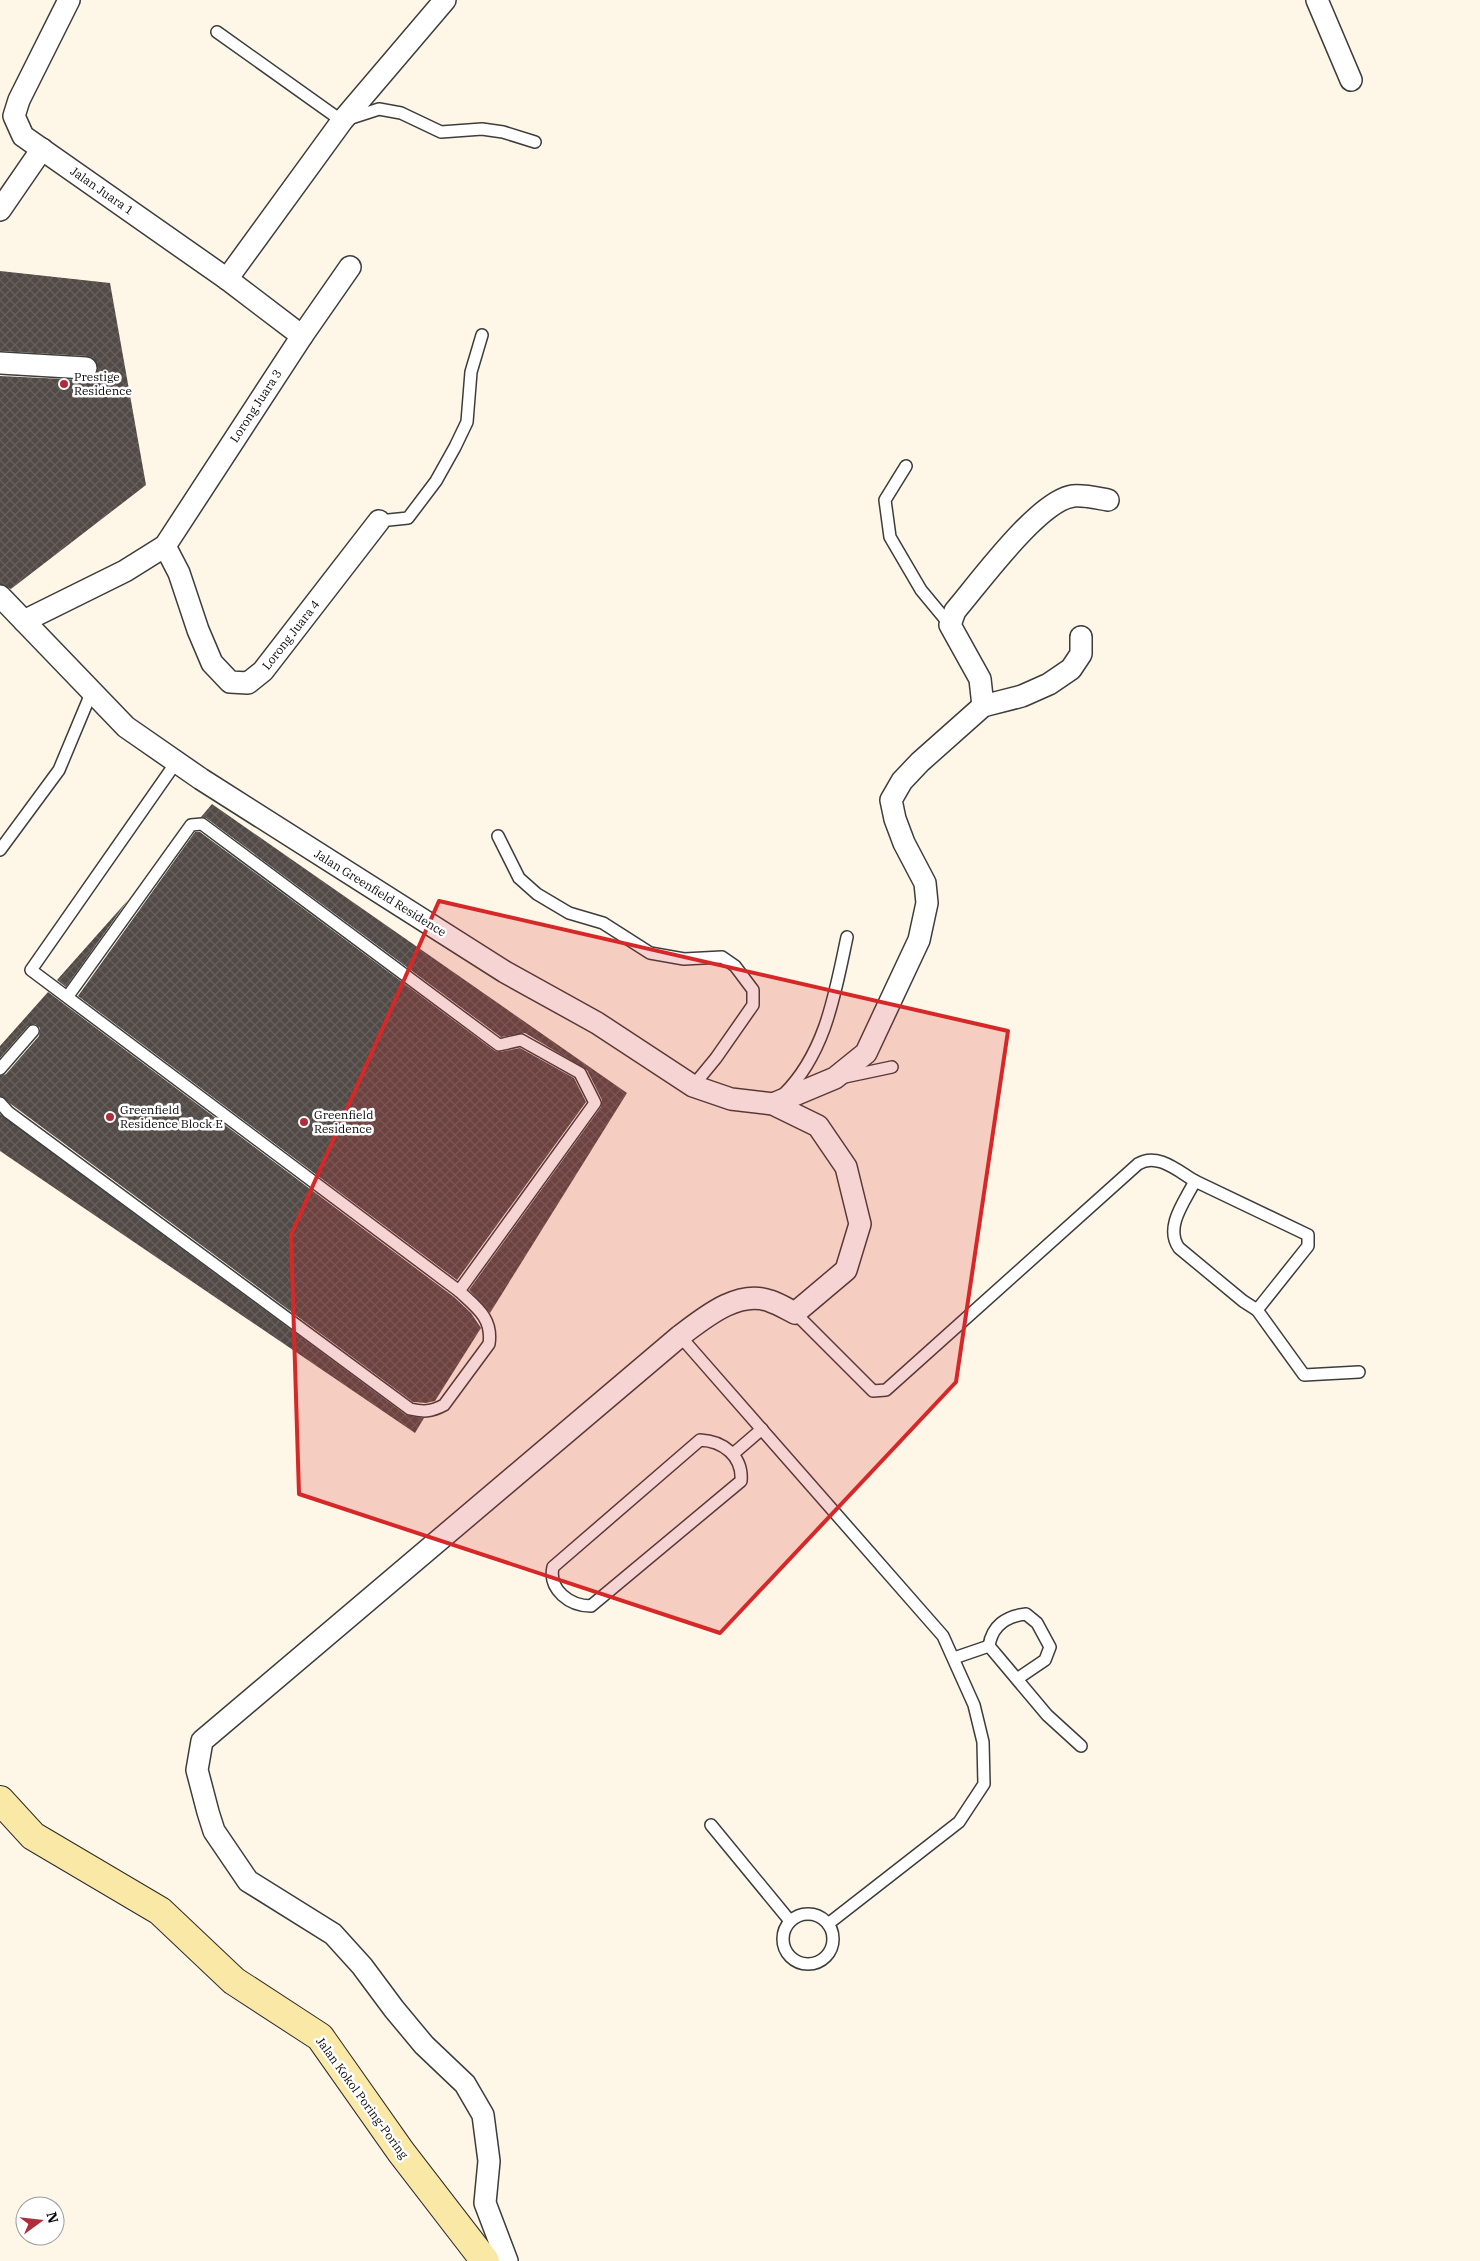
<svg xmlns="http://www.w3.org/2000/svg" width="1480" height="2261" font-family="'IBM Plex Serif',serif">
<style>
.building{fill:url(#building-cross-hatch)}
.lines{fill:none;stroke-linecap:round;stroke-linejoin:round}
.lane-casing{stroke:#3d3d3d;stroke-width:14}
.street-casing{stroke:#3d3d3d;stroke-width:24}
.secondary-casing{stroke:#2c2c2c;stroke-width:30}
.lane{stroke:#fff;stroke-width:11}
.street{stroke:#fff;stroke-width:21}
.secondary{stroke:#fae9a6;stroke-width:28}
.marked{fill:#d62828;fill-opacity:0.2;stroke:#d62828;stroke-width:4;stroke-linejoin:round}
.poi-dot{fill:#b02c3d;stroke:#fff;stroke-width:2}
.labels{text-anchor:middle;stroke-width:5;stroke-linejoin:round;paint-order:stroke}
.street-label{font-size:12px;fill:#0a0a0a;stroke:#fff}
.poi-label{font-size:12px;fill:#0a0a0a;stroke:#fff;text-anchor:start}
</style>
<defs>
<pattern id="building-cross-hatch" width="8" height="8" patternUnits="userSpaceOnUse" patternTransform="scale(1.25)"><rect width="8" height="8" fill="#524a47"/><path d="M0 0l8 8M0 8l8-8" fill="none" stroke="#66605d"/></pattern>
</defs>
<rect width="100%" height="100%" fill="#fef7e8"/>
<g class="building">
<path d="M0,271L110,283L146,485L11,589L0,584V376L85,380L96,375L98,368L93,358L87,356L0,351Z"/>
<path d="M212,804L627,1093L490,1313L469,1290L601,1107L602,1100L587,1070L525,1033L501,1037L206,818L201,817Z"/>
<path d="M195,832H200L495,1051L500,1052L520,1048L574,1078L586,1102L457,1280L78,996Z"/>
<path d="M128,900L66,987L57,980Z"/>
<path d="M48,992L454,1297L471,1313L481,1328L435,1401L426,1403L413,1402L0,1096V1076L6,1074L39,1036L40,1028L35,1024L28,1026L0,1058V1046Z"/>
<path d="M0,1114L406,1415L424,1418L415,1433L0,1151Z"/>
</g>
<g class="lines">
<g class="lane-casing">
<g id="lane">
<path d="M217,32L342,121L379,109L401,113L441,132L482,129L503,132L535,142"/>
<path d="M906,466L885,500L890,537L921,590L950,625"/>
<path d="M379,521L408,518L436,481L455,447L467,422L471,372L482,335"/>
<path d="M498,836L519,878L537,894L569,913L603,923L650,953L684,959L722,957L735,966L753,990V1005L716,1058L693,1086"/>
<path d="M0,850L59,770L92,691"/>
<path d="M68,996L191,825L202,824L499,1045L521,1040L580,1073L595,1103L459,1291L31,970L177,761"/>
<path d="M0,1069L33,1031"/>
<path d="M840,1078L892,1067"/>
<path d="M784,1094C826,1052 835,993 847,937"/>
<path d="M0,1103L8,1112L410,1409C423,1412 431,1412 444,1405L489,1344C493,1318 476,1307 459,1291"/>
<path d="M1195,1181L1308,1235V1246L1257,1310L1243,1301L1179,1248C1164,1227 1185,1201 1195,1181Z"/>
<path d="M1257,1310L1304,1375L1359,1372"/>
<path d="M795,1313L873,1391L886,1390L1138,1164C1157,1152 1178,1171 1195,1181"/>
<path d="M680,1336L943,1636L974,1705L983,1742L984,1784L959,1822L828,1924"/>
<path d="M700,1440C723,1441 743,1456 741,1481L591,1606C570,1606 548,1590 553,1567Z"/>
<path d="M733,1454L762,1429"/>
<path d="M954,1658L989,1646"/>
<path d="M1017,1679L1045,1660L1050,1647L1037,1623L1026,1614C1006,1616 992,1626 989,1646L1047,1715L1081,1746"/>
<path d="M711,1825L790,1921"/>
<circle cx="808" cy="1939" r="25"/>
</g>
</g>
<g class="street-casing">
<g id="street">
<path d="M69,0L19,100L14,116L23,136L227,279L302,336"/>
<path d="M1317,0L1351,80"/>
<path d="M0,210L42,149"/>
<path d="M227,279L342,121L445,0"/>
<path d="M0,363L86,368"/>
<path d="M165,546L179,573L198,630L212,663L230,682L248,683L263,671L379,521"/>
<path d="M0,596L126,727L201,779L505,972L597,1023L693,1086L731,1099L773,1104L818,1126L846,1167L860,1224L846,1270L795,1313C787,1309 779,1304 770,1301C738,1289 704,1318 680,1336L202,1741L197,1770L208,1812L214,1831L248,1881L333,1934L362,1966L394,2009L424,2045L465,2084L483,2115L489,2161L485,2203L507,2261"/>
<path d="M24,621L125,571L165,546L302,336L350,267"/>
<path d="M983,706L980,679L950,625L955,611C979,583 1038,501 1073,496C1084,495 1097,498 1108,500"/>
<path d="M773,1104L835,1078L866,1053L919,940L927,903L925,883L904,843L895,819L891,800L902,781L920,762L983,706L1022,696L1049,684L1071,669L1081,654V637"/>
</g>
</g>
<g class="secondary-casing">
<path id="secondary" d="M0,1800L33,1836L160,1911L234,1981L320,2037L401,2152L485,2261"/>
</g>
<use href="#lane" class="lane"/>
<use href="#street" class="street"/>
<use href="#secondary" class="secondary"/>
</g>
<path class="marked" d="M439,901L1008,1031L956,1382L720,1633L299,1494L291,1235Z"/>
<g class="poi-dot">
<circle cx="64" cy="384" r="5"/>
<circle cx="110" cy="1117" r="5"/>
<circle cx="304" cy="1122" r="5"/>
</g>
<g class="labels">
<g class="street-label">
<text transform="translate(102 191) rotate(35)" y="4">Jalan Juara 1</text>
<text transform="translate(256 406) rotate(-57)" y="4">Lorong Juara 3</text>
<text transform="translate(291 635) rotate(-52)" y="4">Lorong Juara 4</text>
<text transform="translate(380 893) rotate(32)" y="4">Jalan Greenfield Residence</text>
<text transform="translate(362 2098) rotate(54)" y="4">Jalan Kokol Poring-Poring</text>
</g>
<g class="poi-label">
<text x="74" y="381">Prestige<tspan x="74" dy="14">Residence</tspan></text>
<text x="120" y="1114">Greenfield<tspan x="120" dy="14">Residence Block E</tspan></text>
<text x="314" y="1119">Greenfield<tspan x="314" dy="14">Residence</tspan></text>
</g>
</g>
<g transform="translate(40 2221) rotate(75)"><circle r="24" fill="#ffffff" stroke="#9d9d9d"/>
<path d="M0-4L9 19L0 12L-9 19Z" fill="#b02c3d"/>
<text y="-8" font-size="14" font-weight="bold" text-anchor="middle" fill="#0a0a0a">N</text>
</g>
</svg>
